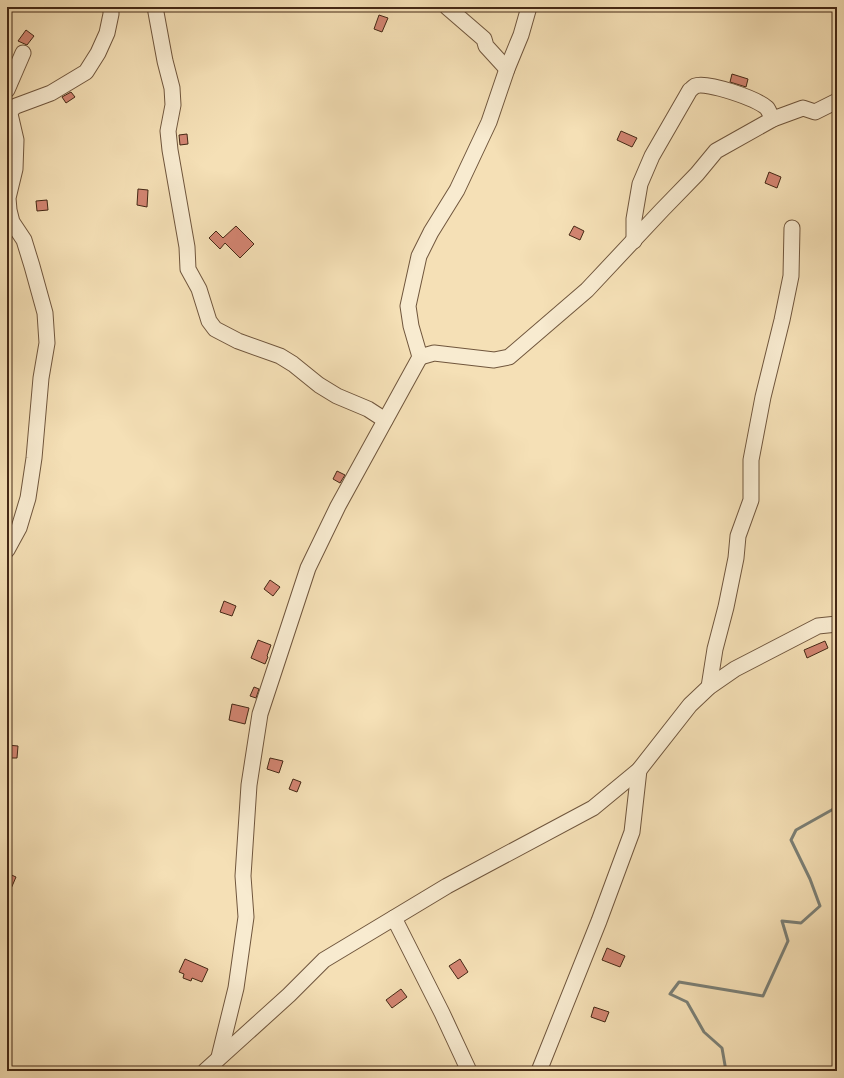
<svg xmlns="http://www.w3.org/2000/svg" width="844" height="1078" font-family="'Sorts Mill Goudy',serif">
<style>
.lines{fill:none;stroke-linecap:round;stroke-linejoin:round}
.stream{stroke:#7b8077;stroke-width:3}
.building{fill:#d38572;stroke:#442815}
.minor-casing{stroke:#70563d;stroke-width:17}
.minor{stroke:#f8ebd0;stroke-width:15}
</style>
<rect width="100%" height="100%" fill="#f5e0b6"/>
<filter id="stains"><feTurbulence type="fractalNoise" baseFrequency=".005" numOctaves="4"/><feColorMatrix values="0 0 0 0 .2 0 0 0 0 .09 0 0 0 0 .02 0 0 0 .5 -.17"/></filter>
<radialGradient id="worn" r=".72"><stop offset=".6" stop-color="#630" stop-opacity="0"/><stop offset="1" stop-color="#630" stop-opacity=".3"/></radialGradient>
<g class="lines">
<path class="stream" d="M726,1071L722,1048L704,1032L687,1002L670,994L679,982L763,996L788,941L782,921L801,923L820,906L810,879L791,840L796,830L837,807"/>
</g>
<g class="building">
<path d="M379,15L388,18L382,32L374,29Z"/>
<path d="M26,30L34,36L27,45L18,41Z"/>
<path d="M732,74L748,79L746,87L730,82Z"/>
<path d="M71,92L75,97L66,103L62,97Z"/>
<path d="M621,131L637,138L632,147L617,140Z"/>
<path d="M187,134L188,144L180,145L179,135Z"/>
<path d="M769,172L781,177L777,188L765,183Z"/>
<path d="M138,189L148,190L147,207L137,205Z"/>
<path d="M47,200L48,210L37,211L36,201Z"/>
<path d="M236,226L254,244L240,258L225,243L220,249L209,238L216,231L223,238Z"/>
<path d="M574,226L584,231L580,240L569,235Z"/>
<path d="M337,471L345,475L340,483L333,479Z"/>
<path d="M270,580L280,587L273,596L264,589Z"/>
<path d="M224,601L236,606L232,616L220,612Z"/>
<path d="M258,640L271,645L267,656L268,657L265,664L251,658Z"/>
<path d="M825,641L828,648L807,658L804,650Z"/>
<path d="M254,687L259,689L256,698L250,696Z"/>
<path d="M232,704L249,708L245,724L229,720Z"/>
<path d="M7,745L18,746L17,758H7Z"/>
<path d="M270,758L283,761L279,773L267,769Z"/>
<path d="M293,779L301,782L297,792L289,789Z"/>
<path d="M7,873L16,877L7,898Z"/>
<path d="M607,948L625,956L620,967L602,960Z"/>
<path d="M185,959L208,969L202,982L192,978L191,981L183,978L184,974L179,972Z"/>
<path d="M460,959L468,972L458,979L449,966Z"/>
<path d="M401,989L407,997L392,1008L386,1000Z"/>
<path d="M594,1007L609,1012L605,1022L591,1017Z"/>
</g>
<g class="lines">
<g class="minor-casing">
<g id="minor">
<path d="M155,7L165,61L172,88L173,105L168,131L170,150L187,247L188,269L199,289L209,321L215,329L238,341L280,356L293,364L319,385L337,396L368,409L385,420"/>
<path d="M447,7L484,39L486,46L507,69"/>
<path d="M7,90L23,53"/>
<path d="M634,241V219L640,184L652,156L690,90C692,89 693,87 695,86C707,81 757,99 767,108C769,111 771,116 773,119"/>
<path d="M420,357L434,353L494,360L509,357L587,290L662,210L697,174L716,151L773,119L803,108L815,112L837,101"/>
<path d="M7,550L19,528L28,498L34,458L41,378L47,343L45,313L32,266L24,240L12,222L9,210L8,198L15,169L16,140L10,114L12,109L16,106L51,93L86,72L98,53L107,33L111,14V7"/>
<path d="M709,687L715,649L726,607L736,558L738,536L751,500V460L763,397L782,320L791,276L792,228"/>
<path d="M394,918L442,1013L469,1071"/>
<path d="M219,1057L236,988L246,917L243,876L249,785L260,714L308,568L338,506L420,357L411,326L408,306L419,256L431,232L457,190L489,122L507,69L521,35L529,7"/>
<path d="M205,1071L289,995L324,960L447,886L593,808L639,770L690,705L709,687L735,669L818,626L837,624"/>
<path d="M539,1071L599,921L632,832L639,770"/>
</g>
</g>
<use href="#minor" class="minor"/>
</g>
<rect width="844" height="1078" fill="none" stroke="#f5e0b6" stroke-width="24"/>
<rect x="8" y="8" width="828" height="1062" fill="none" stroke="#442815" stroke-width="2"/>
<rect x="12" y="12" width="820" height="1054" fill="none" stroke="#442815"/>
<rect width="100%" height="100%" filter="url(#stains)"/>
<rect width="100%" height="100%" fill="url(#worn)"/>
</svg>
